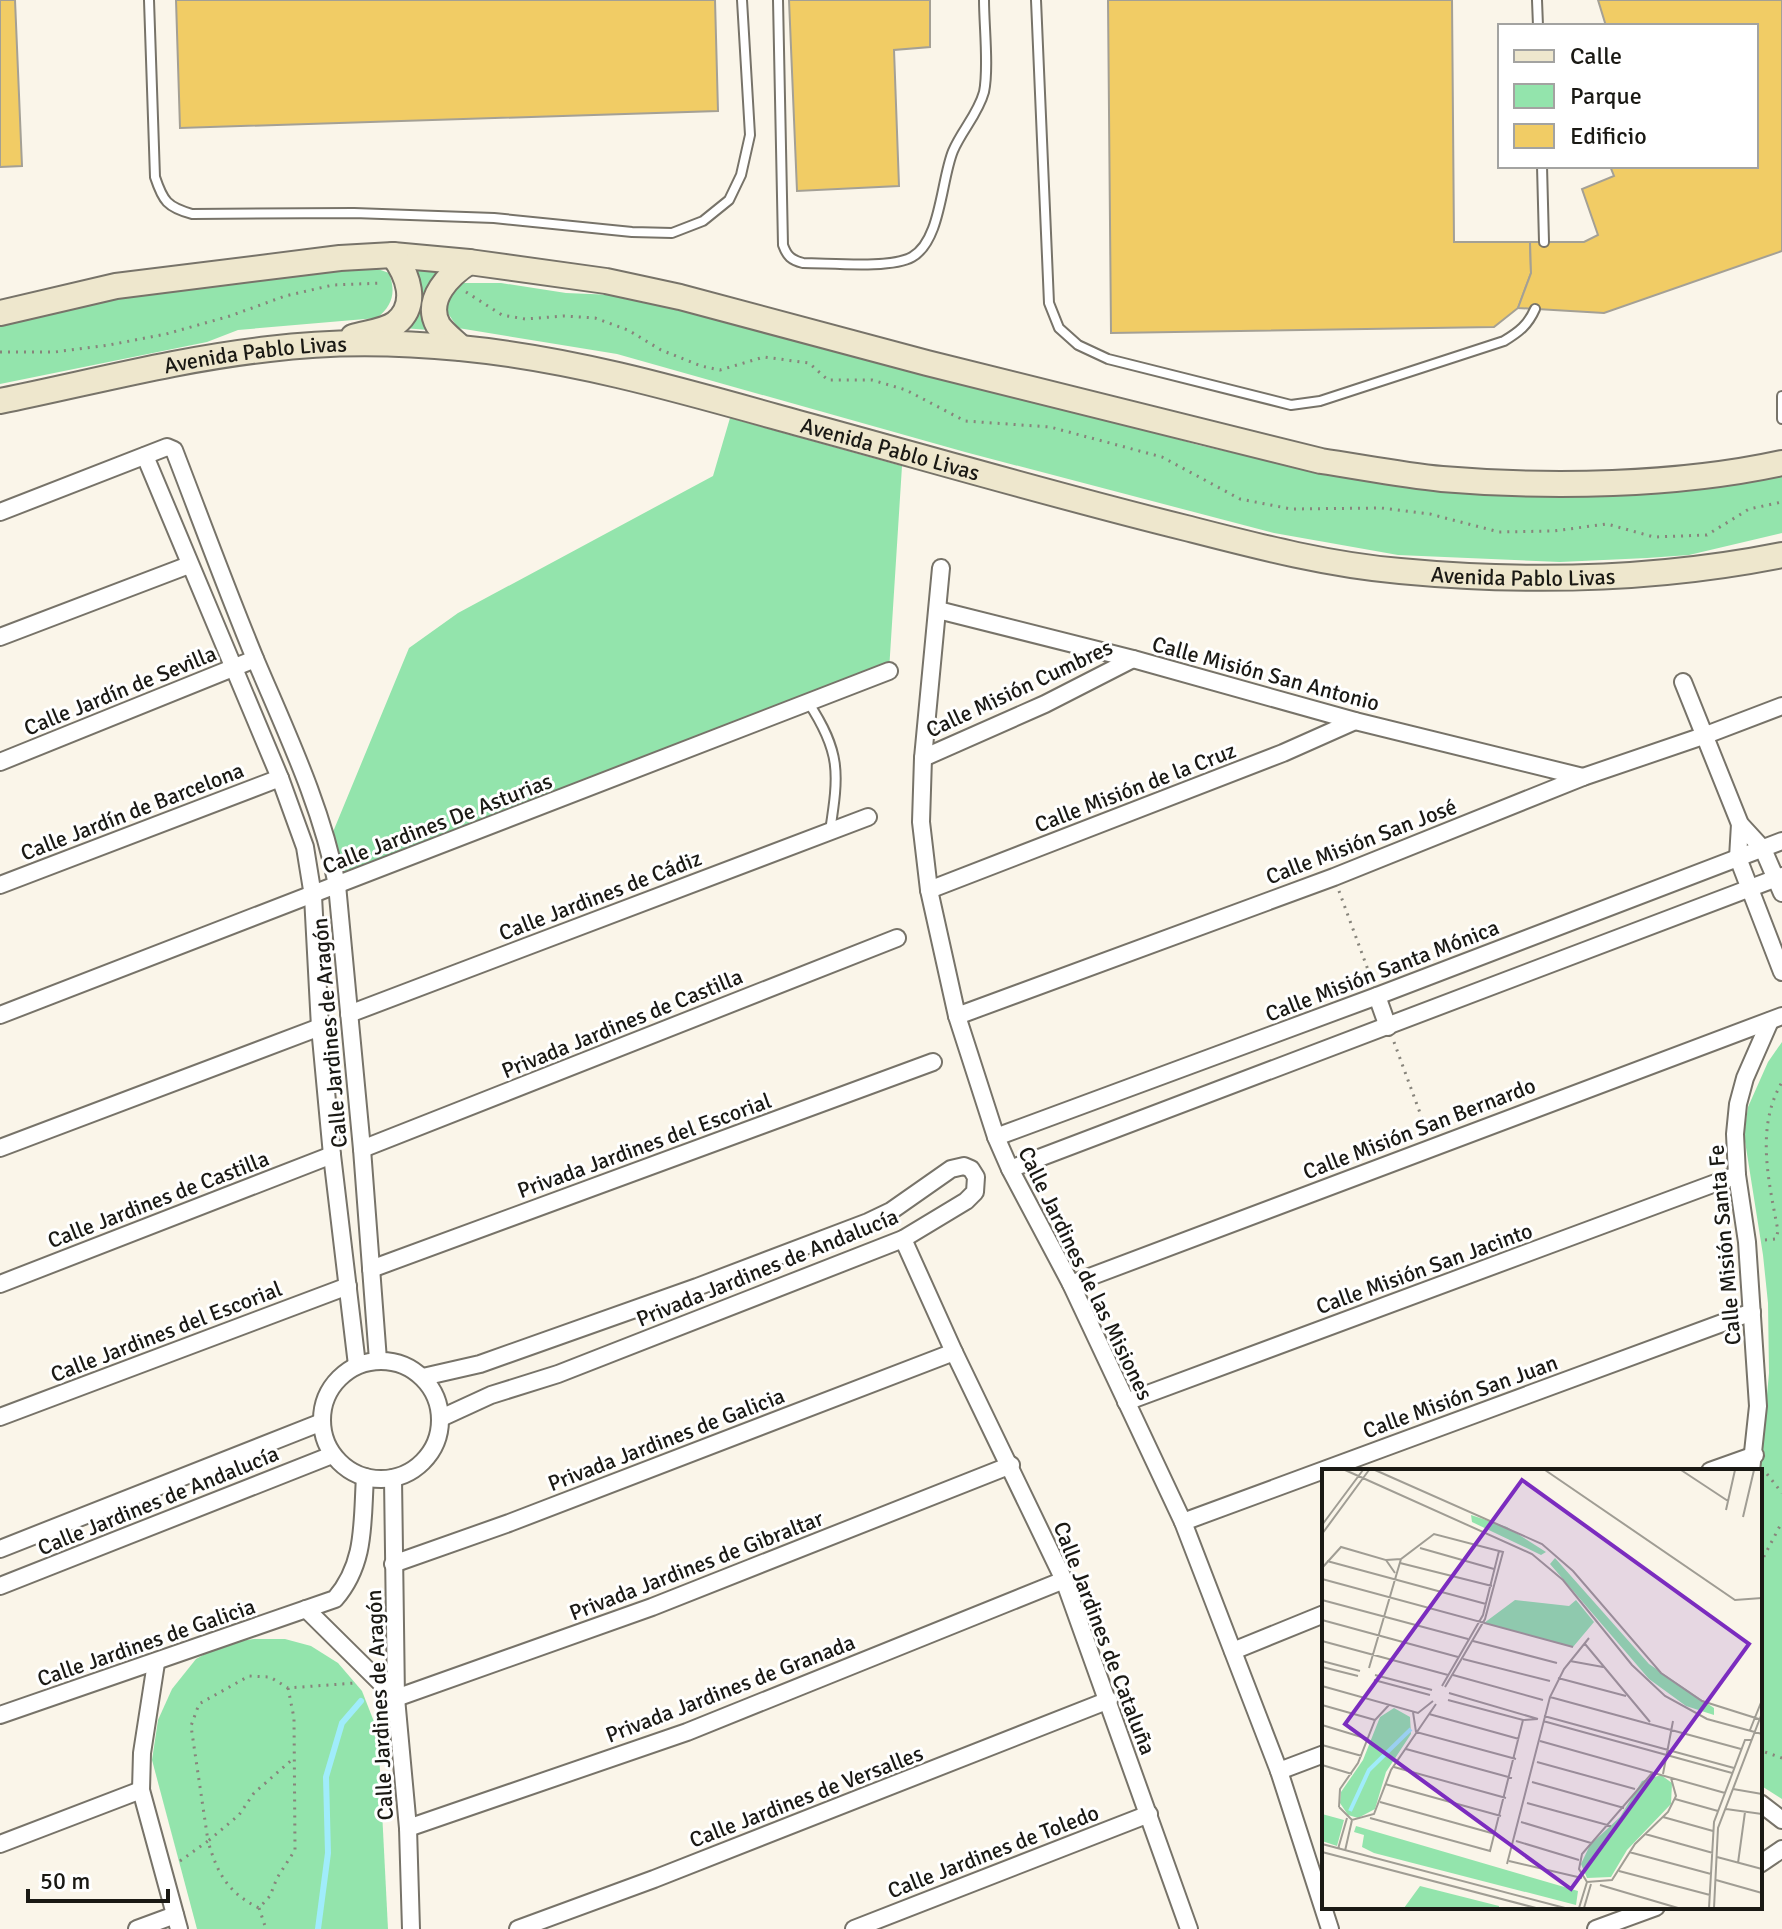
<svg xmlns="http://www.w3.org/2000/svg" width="1782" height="1929" font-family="Signika,sans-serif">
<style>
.green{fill:#93e4ac}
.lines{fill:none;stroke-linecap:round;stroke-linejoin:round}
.stream{stroke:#a0ecfb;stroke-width:6}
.building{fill:#f1cc65;stroke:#a4a095;stroke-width:2}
.service-casing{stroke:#777369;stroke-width:12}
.minor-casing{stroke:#777369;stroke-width:20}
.secondary-casing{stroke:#777369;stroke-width:28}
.path{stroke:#87847b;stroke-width:3;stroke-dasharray:2 6;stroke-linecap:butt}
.service{stroke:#fff;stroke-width:8}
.minor{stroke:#fff;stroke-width:16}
.secondary{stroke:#eee7cd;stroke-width:24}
.labels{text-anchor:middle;stroke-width:6;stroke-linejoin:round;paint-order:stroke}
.street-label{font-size:22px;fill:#1a1914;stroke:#fff}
.inset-river{fill:none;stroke:#a0ecfb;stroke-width:4}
.inset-road{fill:none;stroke:#a09d94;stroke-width:2}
.view{fill:#7b2cbf;fill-opacity:0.15;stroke:#7b2cbf;stroke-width:4}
.inset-edge{fill:none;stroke:#1a1914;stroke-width:4}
</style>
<rect width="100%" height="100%" fill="#faf5e9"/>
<g class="green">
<path d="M410,267L439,272C423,290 419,307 429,330L403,328Z"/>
<path d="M375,268L389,273C396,292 393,305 377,318L238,330L207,342L0,384V322L99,299L316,272Z"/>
<path d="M463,283H501L566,293L638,296L1100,417L1198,445L1340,477L1475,494L1535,495L1715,487L1782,473V533L1689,555L1647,558L1560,562L1398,555L1274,533L965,452L617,354L458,328L445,309C447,296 452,289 463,283Z"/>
<path d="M730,418L902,466L889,671L337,885L328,844L409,648L458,613L713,476Z"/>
<path d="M1782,1042V1799L1760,1785V1472L1769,1373L1768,1303L1763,1255L1744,1135L1748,1107L1768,1062Z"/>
<path d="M254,1639H285L311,1646L338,1663L362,1691L378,1732L388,1929H197L152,1760L158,1720L172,1689L196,1659L225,1643Z"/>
</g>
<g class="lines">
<path class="stream" d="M318,1929L328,1853L326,1777L342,1723L361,1701"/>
</g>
<g class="building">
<path d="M0,0H15L22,166L0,167Z"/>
<path d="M176,0H715L718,111L180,128Z"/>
<path d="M789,0H930V47L894,50L899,186L797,191Z"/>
<path d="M1108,0H1452L1454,242H1530L1531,273L1518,308L1494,327L1111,333Z"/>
<path d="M1598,0H1782V251L1604,313L1518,308L1531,273L1530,242H1584L1598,235L1582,189L1614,176L1610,166H1756V26H1606Z"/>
</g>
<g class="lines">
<g class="service-casing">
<g id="service">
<path d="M149,0L155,177C163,201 167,207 192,214L354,213L494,218L632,232L672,233L703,221L729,200L741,175L750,135L742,0"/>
<path d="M778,0L783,245C787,256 791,260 803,263C830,263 891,269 912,257C941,241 941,180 953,151C962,130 978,114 984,92C989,68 984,26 984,0"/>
<path d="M1036,0L1049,303L1059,328L1078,345L1108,359L1291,405L1320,401L1504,341C1519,332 1528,325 1535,309"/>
<path d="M1537,0L1538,26"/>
<path d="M1542,166L1544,242"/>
<path d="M1782,396V419"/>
<path d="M808,702C841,752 839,773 830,831"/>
</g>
</g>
<g class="minor-casing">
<g id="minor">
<path d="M145,456L280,778L305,847L313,896L320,1027L332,1155L357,1365"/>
<path d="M0,512L167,447L174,450C201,520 227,591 256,661C287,734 322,807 337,885L362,1149L378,1360"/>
<path d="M941,568L923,758L921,822L929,890L957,1016L996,1137L1010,1169L1071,1284L1183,1522L1279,1771L1330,1929"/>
<path d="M938,610L1133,659L1355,721L1583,777"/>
<path d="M0,637L189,565"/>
<path d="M1683,682L1740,824L1763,849L1782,893"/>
<path d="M923,758L1045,704L1133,659"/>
<path d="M0,762L255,659"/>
<path d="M1740,824L1738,858L1782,972"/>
<path d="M0,885L280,778"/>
<path d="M929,890L1283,753L1355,721"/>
<path d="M1377,996L1388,1027"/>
<path d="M349,1014L868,817"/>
<path d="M0,1015L889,671"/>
<path d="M957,1016L1334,877L1583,777L1706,735L1782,706"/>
<path d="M996,1137L1377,996L1782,841"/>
<path d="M0,1148L320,1027"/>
<path d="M362,1149L897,938"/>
<path d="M1010,1169L1782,876"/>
<path d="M903,1239L954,1352L1064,1580L1189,1929"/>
<path d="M371,1269L933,1062"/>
<path d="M0,1284L332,1155"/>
<path d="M1071,1284L1782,1016"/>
<circle cx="381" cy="1420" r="59"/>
<path d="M423,1377L480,1364L697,1287L868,1222L891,1211L951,1169L964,1166L971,1169L976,1177L975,1192L966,1201L903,1239L558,1374L491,1395L441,1418"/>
<path d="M1126,1402L1737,1175"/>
<path d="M0,1417L348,1286"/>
<path d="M1710,1471L1755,1455"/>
<path d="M1751,1471L1758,1406L1747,1242L1737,1175L1735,1134L1738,1104L1745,1078L1770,1021"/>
<path d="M393,1478L396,1698L408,1828L411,1929"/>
<path d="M1183,1522L1752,1312"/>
<path d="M0,1549L322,1422"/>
<path d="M393,1564L509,1523L954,1352"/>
<path d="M0,1586L332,1455"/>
<path d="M306,1609L396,1698L652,1607L1011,1465"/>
<path d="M1233,1651L1324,1614"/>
<path d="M156,1663L142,1753L141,1790L179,1929"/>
<path d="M0,1715L335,1599C366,1563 362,1523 365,1477"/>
<path d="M1279,1771L1324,1754"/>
<path d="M1760,1803L1782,1820"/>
<path d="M408,1828L687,1732L1064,1580"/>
<path d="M0,1844L141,1790"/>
<path d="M1760,1864L1782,1849"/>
<path d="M137,1929L175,1915"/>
<path d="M518,1929L654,1879L1109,1700"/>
<path d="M854,1929L1149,1814"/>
<path d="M1596,1929L1656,1907"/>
</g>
</g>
<g class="secondary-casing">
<g id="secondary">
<path d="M0,313L116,286L340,258L393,255L469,262L606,281L680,297L927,363L1321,461C1361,467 1402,475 1442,479C1549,488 1677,486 1782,463"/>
<path d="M353,337C366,333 386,331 396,323C419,304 408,275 393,255"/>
<path d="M461,348C454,341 443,333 438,325C424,299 450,274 469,262"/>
<path id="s1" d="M0,401C89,383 178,359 269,349C331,341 398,342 460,348C575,359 687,392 798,423C927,458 1056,496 1186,528C1256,546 1328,565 1400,571C1527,583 1657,580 1782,555"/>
</g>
</g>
<g class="path">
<path d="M466,292L502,315L525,319L564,316L595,318L628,330L661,350L701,366L720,370L764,357L809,363L828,380H872L906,390L965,421L1050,427L1162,457L1240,499L1291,509L1381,508L1430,514L1499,532L1553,531L1607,524L1654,537L1707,535L1749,509L1782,502"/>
<path d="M0,352H55L109,345L166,334L230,316L285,296L333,285L383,283"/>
<path d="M1339,891L1371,978"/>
<path d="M1394,1042L1427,1132"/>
<path d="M1765,1240L1776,1239L1778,1231C1769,1182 1755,1128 1782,1082"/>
<path d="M1767,1474L1782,1493"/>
<path d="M1760,1564L1782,1522"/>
<path d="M288,1688L294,1718L295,1850L277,1878L270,1896L259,1908C228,1893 217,1873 208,1841L239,1815L254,1793L294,1758"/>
<path d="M1760,1746L1765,1752L1782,1758"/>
<path d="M180,1861L208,1841L191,1726L199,1704L249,1676L270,1677L288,1688L355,1683"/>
<path d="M259,1908L266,1929"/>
</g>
<use href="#service" class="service"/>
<use href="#minor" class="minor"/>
<use href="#secondary" class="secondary"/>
</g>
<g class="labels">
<g class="street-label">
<text dy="8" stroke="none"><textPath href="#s1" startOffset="260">Avenida Pablo Livas</textPath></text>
<text dy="8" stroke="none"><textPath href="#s1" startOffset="908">Avenida Pablo Livas</textPath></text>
<text dy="8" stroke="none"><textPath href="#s1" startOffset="1556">Avenida Pablo Livas</textPath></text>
<text transform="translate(1266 673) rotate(15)" y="8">Calle Misión San Antonio</text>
<text transform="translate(1019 688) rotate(-25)" y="8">Calle Misión Cumbres</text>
<text transform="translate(120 690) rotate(-22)" y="8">Calle Jardín de Sevilla</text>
<text transform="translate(1135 787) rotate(-21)" y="8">Calle Misión de la Cruz</text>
<text transform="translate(132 811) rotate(-21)" y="8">Calle Jardín de Barcelona</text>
<text transform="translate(437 823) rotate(-21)" y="8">Calle Jardines De Asturias</text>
<text transform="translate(1361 841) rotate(-21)" y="8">Calle Misión San José</text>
<text transform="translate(600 895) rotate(-21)" y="8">Calle Jardines de Cádiz</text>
<text transform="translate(1382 970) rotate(-21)" y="8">Calle Misión Santa Mónica</text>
<text transform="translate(622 1023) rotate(-22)" y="8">Privada Jardines de Castilla</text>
<text transform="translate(329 1033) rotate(-95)" y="8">Calle Jardines de Aragón</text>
<text transform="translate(1419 1128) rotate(-21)" y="8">Calle Misión San Bernardo</text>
<text transform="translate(644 1145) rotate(-20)" y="8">Privada Jardines del Escorial</text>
<text transform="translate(158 1199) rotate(-21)" y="8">Calle Jardines de Castilla</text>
<text transform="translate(1724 1245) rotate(-95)" y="8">Calle Misión Santa Fe</text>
<text transform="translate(767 1267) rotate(-22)" y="8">Privada Jardines de Andalucía</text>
<text transform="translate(1424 1268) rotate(-20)" y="8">Calle Misión San Jacinto</text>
<text transform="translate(1086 1273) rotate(64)" y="8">Calle Jardines de las Misiones</text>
<text transform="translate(166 1331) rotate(-21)" y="8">Calle Jardines del Escorial</text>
<text transform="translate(1460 1396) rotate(-20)" y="8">Calle Misión San Juan</text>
<text transform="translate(666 1439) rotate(-21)" y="8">Privada Jardines de Galicia</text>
<text transform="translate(158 1500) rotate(-22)" y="8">Calle Jardines de Andalucía</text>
<text transform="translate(696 1565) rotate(-21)" y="8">Privada Jardines de Gibraltar</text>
<text transform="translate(1105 1638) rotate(69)" y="8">Calle Jardines de Cataluña</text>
<text transform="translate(146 1642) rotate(-19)" y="8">Calle Jardines de Galicia</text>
<text transform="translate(730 1688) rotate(-21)" y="8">Privada Jardines de Granada</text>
<text transform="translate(379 1705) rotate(-93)" y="8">Calle Jardines de Aragón</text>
<text transform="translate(806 1796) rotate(-21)" y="8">Calle Jardines de Versalles</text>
<text transform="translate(993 1851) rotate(-21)" y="8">Calle Jardines de Toledo</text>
</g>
</g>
<g transform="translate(1322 1469)">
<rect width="440" height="440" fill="#faf5e9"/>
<path d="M149,46L185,58L224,83L219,86L150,53ZM233,89L327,195L392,239V246L364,237L327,210L228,95ZM193,131L247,137L254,131L272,153L251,178L162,154ZM72,239L88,248L89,265L64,303L53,340L36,349L26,346L18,334L19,323L41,291L58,248ZM339,306L350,314L349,335L305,381L289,408L265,409L259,395L268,376L298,348L320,312ZM0,345L22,351L15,377L0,372ZM34,357L256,422L254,436L52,384L40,378L42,366L32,363ZM98,417L177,437V439H82Z" fill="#93e4ac"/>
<path class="inset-river" d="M28,342L47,301L89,260"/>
<path class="inset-road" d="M23,1L210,85L241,111L310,196L343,227L385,250L440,265M53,1L220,75L251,102L339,204L380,232L440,251M223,1L413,131L440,129M359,1L406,32M404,41L413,1M421,48L432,1M0,56L41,1M0,65L47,1M98,79L172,100M64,91L79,90L112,65L181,83L163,150L123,218M5,92L164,135M78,94L170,117M0,99L19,78L64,91L73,104M0,110L251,178M0,131L146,170M0,151L136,188M0,172L126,206M151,172L235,194M263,175L328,253M141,190L228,212M0,192L38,202M248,192L281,198M0,198L36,207M47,199L79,90M53,206L110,221M131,206L221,231M236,209L304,227M52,211L108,226M0,217L96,244L111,232M120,217L161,146L177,82M127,224L216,250M228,228L419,280M126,231L201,251L216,250M0,236L53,251M91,243L94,263L194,290M107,245L197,270M222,247L412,299M221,252L410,304M0,256L46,270M428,261L440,231M218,272L403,324M0,276L40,287M84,280L190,309M215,293L313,320M0,296L30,305M72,298L184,329M331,303L260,385L257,400L265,413L290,411L313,375L346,343L354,327L349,309M341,305L351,252M210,313L302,339M63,315L179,347M411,320L440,325M353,330L396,342M58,333L173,365M205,334L289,357M17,338L30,351L52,345L69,301L114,235M17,338L18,320L36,294L53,251L67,236M404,340L440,345M341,348L391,362M48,349L168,382L201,251M199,353L269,374M323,365L391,384M194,372L257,391M0,375L243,439M16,380L25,349M23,382L30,351M0,383L214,439M307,383L389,405M395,388L440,400M187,392L260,409M416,394L423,343M185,395L228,228L242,200L267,169M297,402L388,426M394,411L440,424M278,416L356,439M257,439L265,413M262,439L269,415M387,439L392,353L423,271H430M392,439L396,359L440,244"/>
<path class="view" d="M200,11L427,175L249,420L23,255Z"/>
<rect width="440" height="440" class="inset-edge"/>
</g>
<rect x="1498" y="24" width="260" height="144" fill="#ffffff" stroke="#a3a3a1" stroke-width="2"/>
<rect x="1514" y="50" width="40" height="12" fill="#eee7cd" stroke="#a3a3a1" stroke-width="2"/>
<text x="1570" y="64" font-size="24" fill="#1a1914">Calle</text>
<rect x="1514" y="84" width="40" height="24" fill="#93e4ac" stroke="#a3a3a1" stroke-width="2"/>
<text x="1570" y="104" font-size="24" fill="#1a1914">Parque</text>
<rect x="1514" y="124" width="40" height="24" fill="#f1cc65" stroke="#a3a3a1" stroke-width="2"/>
<text x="1570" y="144" font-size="24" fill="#1a1914">Edificio</text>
<path d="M28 1889v12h140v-12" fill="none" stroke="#1a1914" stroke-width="4"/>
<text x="40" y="1889" font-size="24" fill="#1a1914" stroke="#ffffff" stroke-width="6" paint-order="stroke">50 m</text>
</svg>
